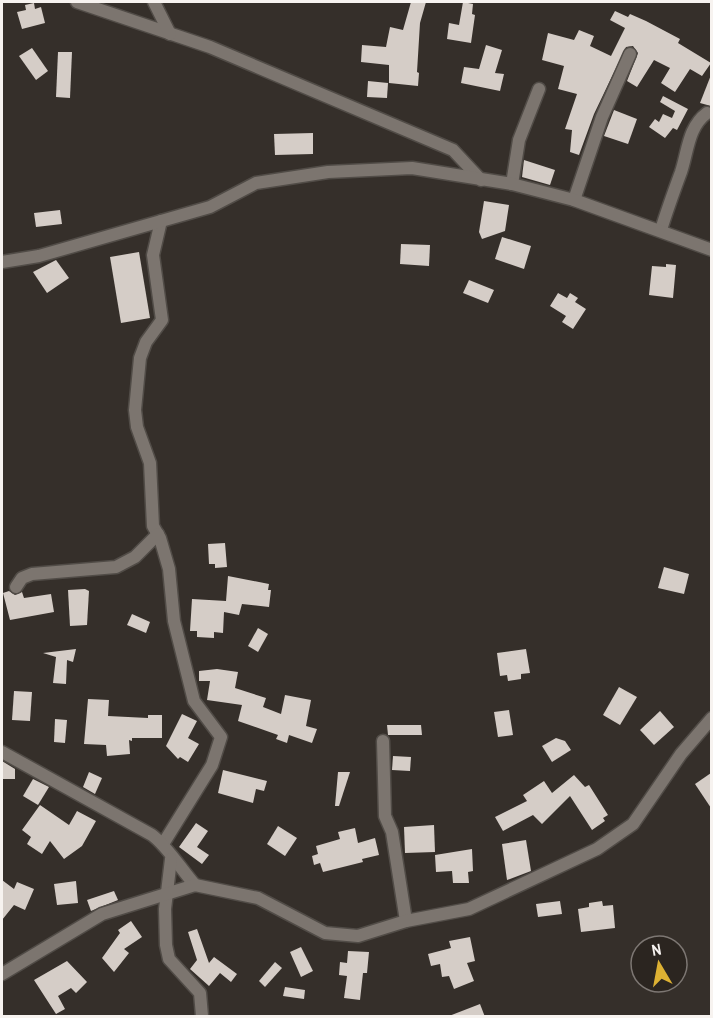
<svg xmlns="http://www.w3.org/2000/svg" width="713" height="1018" font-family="'Archivo Narrow',sans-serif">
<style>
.building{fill:#d5cdc7}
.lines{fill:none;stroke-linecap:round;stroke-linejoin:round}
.minor-casing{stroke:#514c47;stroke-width:15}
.minor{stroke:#7c756f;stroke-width:12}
</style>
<rect width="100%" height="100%" fill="#352f2a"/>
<g class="building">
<path d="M411,2H426L420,23L417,72L419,73L418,86L389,83V65L361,62L362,45L386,47L390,27L403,30Z"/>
<path d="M463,2L473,4L472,14L475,15L471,43L447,39L449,23L459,25Z"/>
<path d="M34,3L35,9L41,7L45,23L22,29L17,12L26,10L25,5Z"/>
<path d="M615,11L628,17L630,14L646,21L680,39L678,43L711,63L702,76L690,69L675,92L661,83L670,68L654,60L637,87L627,81L638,53L633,46L626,47L594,114L579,155L570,152L572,130L565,129L577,94L558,89L564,66L542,60L548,33L574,40L579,30L594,36L590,46L611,56L625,28L610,20Z"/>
<path d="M486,45L502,50L495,73L504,74L500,91L461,83L464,67L479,69Z"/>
<path d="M32,48L48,71L36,80L19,56Z"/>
<path d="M58,52H72L70,98L56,97Z"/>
<path d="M711,75V106L700,103Z"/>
<path d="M368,81L388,83L387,98L367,97Z"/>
<path d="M663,96L688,109L677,130L673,128L665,138L649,127L655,119L659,122L663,114L672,118L675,111L660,102Z"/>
<path d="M614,110L637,119L628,144L604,136Z"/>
<path d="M313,133V154L275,155L274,134Z"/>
<path d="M524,160L555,170L550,185L522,177Z"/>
<path d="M484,201L509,205L505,231L482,239L479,232Z"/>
<path d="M60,210L62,224L36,227L34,213Z"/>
<path d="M502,237L531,246L524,269L495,259Z"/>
<path d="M401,244L430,245L429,266L400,264Z"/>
<path d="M139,252L150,318L121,323L110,257Z"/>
<path d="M56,260L69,278L47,293L33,272Z"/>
<path d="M666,264L676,265L673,298L649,295L652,266L666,267Z"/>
<path d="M469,280L494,290L488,303L463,293Z"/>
<path d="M558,293L567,298L570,293L578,298L575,302L586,309L573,329L562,322L566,316L550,306Z"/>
<path d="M225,543L227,567L215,568V564H209L208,544Z"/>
<path d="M664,567L689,574L684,594L658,588Z"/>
<path d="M228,576L269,584L268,590H271L269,607L242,604L239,615L224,612L223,633L214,632V638L197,637V631H190L192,599L226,601Z"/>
<path d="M85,589L89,591L87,625L70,626L68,590Z"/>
<path d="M9,591L15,595L22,592L24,598L51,594L54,612L10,620L3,593Z"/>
<path d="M132,614L150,622L146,633L127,625Z"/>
<path d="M258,628L268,634L258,652L248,646Z"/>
<path d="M76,649L73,662L67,660L66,684L53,683L56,657L43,653Z"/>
<path d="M526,649L530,673L521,674V679L508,681L507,675L500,676L497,653Z"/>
<path d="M217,669L238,672L235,688L266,698L263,707L281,714L285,695L311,700L306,726L317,729L312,743L289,735L287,743L276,739L278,735L238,721L242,705L207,700L210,681H199V671Z"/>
<path d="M619,687L637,697L620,725L603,715Z"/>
<path d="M14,691L32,692L30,721L12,720Z"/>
<path d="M88,699L109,700L108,716L148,718V715H162V738H132V741L129,740L130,754L107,756L106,745L84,744Z"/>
<path d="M509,710L513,735L498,737L494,712Z"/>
<path d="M660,711L674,727L654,745L640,730Z"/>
<path d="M182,714L197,721L188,738L199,744L188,762L180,757L178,759L166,746Z"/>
<path d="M55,719L67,720L65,743L54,742Z"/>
<path d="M387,725H421L422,735H388Z"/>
<path d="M556,738L565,741L571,750L552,762L542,746Z"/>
<path d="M393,756L411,757L410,771L392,770Z"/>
<path d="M2,761L15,769V779H2Z"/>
<path d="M223,770L267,781L264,791L256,789L253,803L218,793Z"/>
<path d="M89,772L102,778L95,794L83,787Z"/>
<path d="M338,772H350L339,806H335Z"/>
<path d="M711,773V808L695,784Z"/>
<path d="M574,775L585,787L589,785L608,815L603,818L605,821L592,830L570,796L542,824L533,815L503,831L495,817L527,801L523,795L544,781L552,793Z"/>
<path d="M33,779L49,787L38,805L23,796Z"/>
<path d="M40,805L69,825L77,811L96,821L82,846L64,859L50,841L42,854L27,844L31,837L22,830Z"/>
<path d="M196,823L208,831L197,847L209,855L202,864L179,847Z"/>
<path d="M434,825L435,852L405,853L404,827Z"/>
<path d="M278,826L297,838L285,856L267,844Z"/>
<path d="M355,828L358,843L375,838L379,855L362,859L363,862L323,872L320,863L314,865L312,856L318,854L316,846L340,839L338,832Z"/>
<path d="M526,840L531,871L507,880L502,844Z"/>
<path d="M472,849L473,871L468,872L469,883H453L452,871L436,872L435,855Z"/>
<path d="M2,880L14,889L17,882L34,889L25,910L14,905L2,920Z"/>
<path d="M76,881L78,903L57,905L54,884Z"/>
<path d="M114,891L118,900L91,911L87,900Z"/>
<path d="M560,901L562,914L538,917L536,904Z"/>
<path d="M602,901L603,906L613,905L615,928L581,932L578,909L589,907V903Z"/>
<path d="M131,921L142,937L124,949L129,953L114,972L102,958L120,933L118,930Z"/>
<path d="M197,929L209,963L214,957L237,974L231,982L220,973L209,986L190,969L197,960L188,932Z"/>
<path d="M470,937L475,961L467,963L474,981L454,989L449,976L442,977L440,964L431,966L428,954L451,948L449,941Z"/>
<path d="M301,947L313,971L301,977L290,952Z"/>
<path d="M348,951L369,952L367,973H363L360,1000L344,998L347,976L339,975L340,962L347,963Z"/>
<path d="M67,961L87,982L76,993L71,988L58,996L65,1009L56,1014L34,980Z"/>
<path d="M275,962L282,968L265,987L259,981Z"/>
<path d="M285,987L305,990L304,999L283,996Z"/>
<path d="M480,1004L485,1017H449V1016Z"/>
</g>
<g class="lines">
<g class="minor-casing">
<g id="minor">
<path d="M77,2L210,47L453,150L481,180"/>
<path d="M154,2L170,34"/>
<path d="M512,184L519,140L539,89"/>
<path d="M574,200L602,117L630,54"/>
<path d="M161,221L153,255L162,320L146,342L140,358L135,410L137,427L150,463L153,526L160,538L169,569L174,621L194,701L221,737L212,765L163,844"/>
<path d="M661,230C667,210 674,191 681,172C688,151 688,127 707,113"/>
<path d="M2,262L39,256L210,207L256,183L328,172L412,168L512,184L574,200L712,250"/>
<path d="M16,587L22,578L32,574L116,567L135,557L158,534"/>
<path d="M383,741L385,816L392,832L406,921"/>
<path d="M2,752L152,835C167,846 181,869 195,885"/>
<path d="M171,859L165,909L166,945L169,959L200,993L202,1016"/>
<path d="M2,974L102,914L195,885L258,898L325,933L358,936L406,921L469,909L597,849L633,824L681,754L712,718"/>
</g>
</g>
<use href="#minor" class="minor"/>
</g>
<rect width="713" height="1018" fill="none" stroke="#f7f3f0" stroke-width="6"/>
<g transform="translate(659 964) rotate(350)"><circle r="28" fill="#2b2520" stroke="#7d7773" stroke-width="1.5"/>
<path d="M0-4.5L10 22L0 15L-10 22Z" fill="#ddb133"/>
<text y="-9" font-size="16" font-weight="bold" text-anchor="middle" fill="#f7f3f0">N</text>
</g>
</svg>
